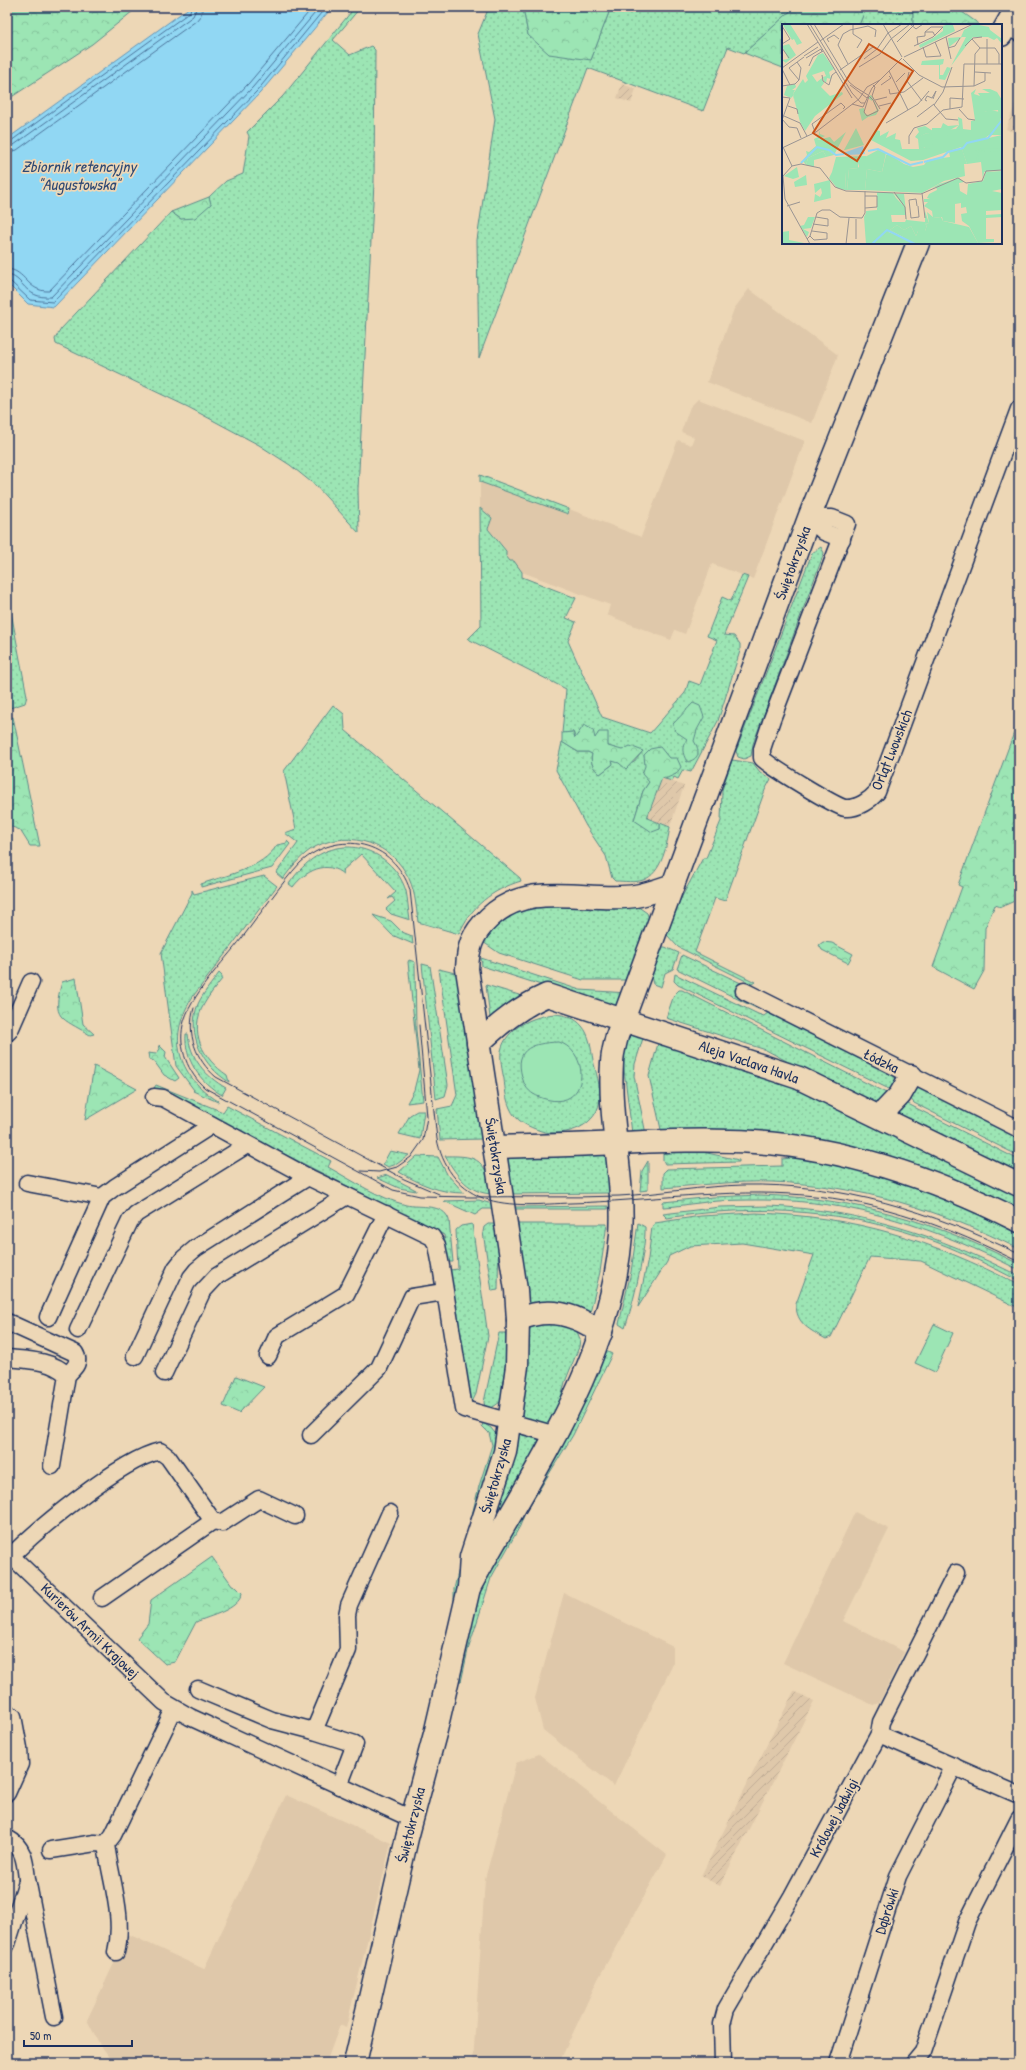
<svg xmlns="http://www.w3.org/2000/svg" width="1026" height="2070" font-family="'Patrick Hand',sans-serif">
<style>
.built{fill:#dfc8aa}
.industrial{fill:url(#industrial-furrows)}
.grass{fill:url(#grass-dots);stroke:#5c8a89}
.forest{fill:url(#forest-crowns);stroke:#5c8a89}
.garden{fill:#9ce5b4;stroke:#5c8a89}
.water{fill:#91d7f3;stroke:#6294b7}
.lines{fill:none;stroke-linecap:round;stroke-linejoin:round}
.shore{stroke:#4a729a;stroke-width:1}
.street-casing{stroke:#1b2f5e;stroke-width:19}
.secondary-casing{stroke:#1b2f5e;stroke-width:25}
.street{stroke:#edd7b6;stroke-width:16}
.secondary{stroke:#edd7b6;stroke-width:22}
.tram{stroke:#1b2f5e;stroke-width:1}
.labels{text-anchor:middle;stroke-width:3.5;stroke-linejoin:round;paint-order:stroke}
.street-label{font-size:15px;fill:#1b2f5e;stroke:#edd7b6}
.water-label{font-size:16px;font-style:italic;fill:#2d4874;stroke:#edd7b6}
.inset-river{fill:none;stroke:#91d7f3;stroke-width:2}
.inset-road{fill:none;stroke:#999493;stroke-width:1}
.view{fill:#c95318;fill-opacity:0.15;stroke:#c95318;stroke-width:2}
.inset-edge{fill:none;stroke:#1b2f5e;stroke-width:2}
</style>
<defs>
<pattern id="industrial-furrows" width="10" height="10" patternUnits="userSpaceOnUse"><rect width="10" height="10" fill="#dfc8aa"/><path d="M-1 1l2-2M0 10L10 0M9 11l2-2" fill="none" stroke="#bfac95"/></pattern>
<pattern id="grass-dots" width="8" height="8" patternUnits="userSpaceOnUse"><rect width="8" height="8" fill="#9ce5b4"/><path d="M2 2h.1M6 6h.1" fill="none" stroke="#86c59d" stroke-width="1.8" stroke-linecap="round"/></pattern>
<pattern id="forest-crowns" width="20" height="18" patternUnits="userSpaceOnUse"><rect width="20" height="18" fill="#9ce5b4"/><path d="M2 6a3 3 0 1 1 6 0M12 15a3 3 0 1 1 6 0" fill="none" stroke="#86c59d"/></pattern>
</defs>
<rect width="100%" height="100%" fill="#edd7b6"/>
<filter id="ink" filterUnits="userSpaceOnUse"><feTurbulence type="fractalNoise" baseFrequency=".025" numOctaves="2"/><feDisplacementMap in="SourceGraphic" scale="8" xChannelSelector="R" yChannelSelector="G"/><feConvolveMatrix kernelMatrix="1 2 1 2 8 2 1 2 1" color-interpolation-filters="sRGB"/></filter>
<g filter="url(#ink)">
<g class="built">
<path d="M749,289L838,355L812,423L707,382L734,309Z"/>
<path d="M698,399L805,441L753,579L712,564L685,634L675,630L671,640L607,615L610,605L522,572L514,561H510L506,556V551L488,529L492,518L480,508V482L567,514L569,509L641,537L678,440L691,445L694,437L681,432L690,407Z"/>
<path d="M855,1512L889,1529L843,1621L904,1652L879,1703L873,1705L783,1663Z"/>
<path d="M564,1593L673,1647V1664L614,1786L543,1730L535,1698Z"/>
<path d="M539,1754L667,1855L598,1979L559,2063H473L485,1879L516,1763Z"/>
<path d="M286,1795L391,1843L346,2028L340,2025L326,2063H114L99,2043L87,2020L128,1934L204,1969Z"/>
</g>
<g class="industrial">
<path d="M622,84L636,89L631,103L617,98Z"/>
<path d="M1019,94V134L1006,129Z"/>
<path d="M662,778L684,786L670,826L647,818Z"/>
<path d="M794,1691L814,1701L720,1886L701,1876Z"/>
</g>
<g class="grass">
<path d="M355,7L359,9L333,40L350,55L371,46L375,50L374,183L358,489L359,533L316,486L290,465L259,445L188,407L56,344L55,339L61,329L171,212L181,219L211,204L209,197L211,195L226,181L243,174L249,136L247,132L283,96Z"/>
<path d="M489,7H523L528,35L591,60L611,7H623L630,9L632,7H795L744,53L728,47L703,111L588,68L479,358L477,240L495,119L478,34Z"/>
<path d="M863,7H916L913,12V25H859L864,13Z"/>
<path d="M480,475L569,509L568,514L480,482Z"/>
<path d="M480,508L492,518L488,529L506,551V556L510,561H514L522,572V577L576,598L566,618L576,622L568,641L602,717L650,733L685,693L689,681L700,685L717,640L707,636L722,597L731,601L742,575L748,577L724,635L734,636L740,644V651L718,721L691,772L683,770L678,779L674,777L672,781L665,779L666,777L676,774L665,753L644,755L649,782L643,791L634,820L660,829V823L670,827C667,844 662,874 643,880C635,883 624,881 615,881L612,878L606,856L586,826L556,770L562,742L578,752H588L592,754C590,763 593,768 600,774L612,765L611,761L633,763L643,751H622L608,746L607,741L595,739L584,726L575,739L573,732L562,733L566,689L468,639L481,626Z"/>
<path d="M821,547L824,553L753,744L751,756L744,759L738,757L736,751L812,553Z"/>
<path d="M7,591L27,696L25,703L7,709V651L11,645L7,623Z"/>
<path d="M333,705L344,714L345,730L520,878L521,881C492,890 471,906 459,934L418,922C416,905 415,888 406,873C387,840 342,829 310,850C299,858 291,868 283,879L276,873L298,843L285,833L296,829L284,771Z"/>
<path d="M732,760L753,763L760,772L771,779L765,790L725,901L715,898L695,952L755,982L752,984L678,947L667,935L679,902L703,858H706L721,821L722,790Z"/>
<path d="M287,841L290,844L272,868L201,887V884C226,875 262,869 277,845L287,843Z"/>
<path d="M345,847C373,846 398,865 406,891C408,900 408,909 410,920L391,914L386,909L395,901L392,897L388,899L396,892L361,854L342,871L344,875C327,859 305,871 293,887L289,884C302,865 319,849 345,847Z"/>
<path d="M264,876L277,886L194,995C166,1036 177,1075 218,1101V1102L193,1091L194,1090L176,1066L161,953L192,893V890L194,894Z"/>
<path d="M559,903L637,906L647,913L649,919L626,980H583L499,953L483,942L489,932L511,912Z"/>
<path d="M373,915L391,921L402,932L412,936L413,944L392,935Z"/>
<path d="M662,947H665L679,953L673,969L665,973L661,987L653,984L651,976Z"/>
<path d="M682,955L743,984L765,1010L758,1009L677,969Z"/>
<path d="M481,958L580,990L628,993L619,1010L482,966Z"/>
<path d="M409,960L415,962V965L416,1030L423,1101L407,1103L414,1090L419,1070L408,962Z"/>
<path d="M422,964L430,966L448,1085L445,1096L436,1099Z"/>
<path d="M439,969L459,974L483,1139L440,1140L437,1109L452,1106L457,1095Z"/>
<path d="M219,973L222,976V979C216,987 209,995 204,1004C188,1032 203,1059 227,1075L229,1082C203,1066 186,1035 198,1004C203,993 212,983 219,973Z"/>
<path d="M675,974L758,1014L764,1016L769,1012L894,1074L896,1080L891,1090L678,985L674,981Z"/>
<path d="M486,985L519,995L520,997L490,1018Z"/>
<path d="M679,990H682L892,1096L884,1102H873L809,1073L766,1050L666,1018L674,995Z"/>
<path d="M555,1014C565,1015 576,1018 582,1026C590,1035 591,1049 593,1060C596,1072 600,1085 600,1096C600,1126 566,1138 541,1131C529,1127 515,1121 510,1108C506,1099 505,1089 504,1079C502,1070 500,1060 501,1051C506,1027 534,1016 555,1014Z"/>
<path d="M625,1029L644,1035L635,1064L634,1076L646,1134L632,1133L623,1062Z"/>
<path d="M186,1034H188C190,1058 205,1076 226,1088L222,1095C200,1082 184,1060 186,1034Z"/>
<path d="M659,1040L785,1081L1019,1194V1212L970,1188L662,1134L649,1076Z"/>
<path d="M156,1085L223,1112L227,1106L331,1161L328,1167C353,1181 379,1198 406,1205C420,1208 444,1203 449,1220L453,1262H448L444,1235L154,1088Z"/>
<path d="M920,1087L1019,1136V1156L914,1103L910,1098L914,1089Z"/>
<path d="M902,1101L1019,1160V1177L893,1113Z"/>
<path d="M417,1111H424L420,1139L399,1134L410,1115Z"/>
<path d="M689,1149L739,1160V1162L665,1164L663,1160V1151Z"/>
<path d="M390,1151L409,1155L397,1164L388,1167L383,1164Z"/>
<path d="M610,1153V1193L510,1194L504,1155Z"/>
<path d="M417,1156L438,1157L447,1174L464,1193C440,1193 420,1184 399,1172Z"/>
<path d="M445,1156C481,1155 484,1161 494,1194C469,1194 457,1176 445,1156Z"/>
<path d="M803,1157L881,1173L1019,1230V1249C941,1210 860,1185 772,1182C736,1181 699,1185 663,1188V1173L667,1169L782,1166V1159Z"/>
<path d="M648,1161V1190L640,1191L642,1171Z"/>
<path d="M387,1175L416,1190V1191L399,1188L377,1178Z"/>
<path d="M760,1195C857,1198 933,1221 1019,1264V1270C939,1229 854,1200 763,1200C742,1200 720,1200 699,1203C687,1204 675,1207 663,1207V1202L713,1197Z"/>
<path d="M479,1200L495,1205L496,1209H483L475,1215L444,1201Z"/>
<path d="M608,1206V1209H512V1207Z"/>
<path d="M769,1206C861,1210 938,1235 1019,1276V1281C992,1267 965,1253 936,1242C849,1210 758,1203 667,1218L663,1214L720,1207Z"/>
<path d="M756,1213C856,1216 931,1240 1019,1285V1308L921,1261L870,1257L831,1337L826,1339C810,1330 796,1324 796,1304L814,1255L742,1243L690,1246L669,1256L667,1262L638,1307L648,1259L652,1227L655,1223L701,1216Z"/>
<path d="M638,1223L645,1227C646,1251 633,1304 625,1328L619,1324L631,1272Z"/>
<path d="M472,1224L488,1336L476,1394L472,1402L470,1400L450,1270L458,1269L456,1230L461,1226Z"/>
<path d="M488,1224H499L498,1290L492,1291L483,1232L484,1227Z"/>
<path d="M515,1224H607L600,1272L589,1317L527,1308Z"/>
<path d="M542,1320L576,1329L580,1339L579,1347L565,1382L557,1414L549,1424L544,1425L519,1419L529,1328Z"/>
<path d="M499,1333H505L508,1343L503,1400L493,1407L485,1408L484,1402Z"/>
<path d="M606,1351L612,1354L573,1435L525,1513L520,1526L491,1578L468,1650L461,1682L459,1676L480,1588Z"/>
<path d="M483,1423L491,1428L498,1437L454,1609V1589L479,1486L492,1445L489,1433L482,1426Z"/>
<path d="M516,1431L544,1437L477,1554Z"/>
</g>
<g class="forest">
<path d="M7,7H138L92,44L7,100Z"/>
<path d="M523,7H611L591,60L549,54L528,35Z"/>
<path d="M795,7H863L864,13L859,25H783V68L744,53Z"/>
<path d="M916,7H955L979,24L913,25V12Z"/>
<path d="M209,197L211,204L195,218L181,219L171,212Z"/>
<path d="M693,703L700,706L704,717L697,730L694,741C701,752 699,759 687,762C682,752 681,748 687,739L675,731L673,724Z"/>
<path d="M13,717L40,846H30L20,830L7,825V719Z"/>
<path d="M1019,719V899L1001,907L995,905L985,928L984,971L974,989L933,967L962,887L958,885Z"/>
<path d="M584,725L593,730L595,738L599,732H608V746L622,750L630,746L643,751L626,769L619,763L612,761L613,764L600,774C593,768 590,763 592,754L588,752H578L562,742V733L573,732L575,738Z"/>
<path d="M660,747L669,758H677L681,767L676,774L665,779L662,778L647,818L660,823V829L652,832L634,820L643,791L649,782L642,774L645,766L644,755L650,749Z"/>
<path d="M823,942L832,943L853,954L848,963L822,950L819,945Z"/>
<path d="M76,978L83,1024L94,1034L90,1035C61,1017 51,1020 62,982Z"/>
<path d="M159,1045L166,1052L165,1057L179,1078L175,1081L164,1075L154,1061L149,1059L148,1053L156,1054L160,1049Z"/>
<path d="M94,1066L137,1089L85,1120Z"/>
<path d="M236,1376L264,1387L239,1413L223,1406Z"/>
<path d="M212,1557L232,1585L235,1586L242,1593C239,1610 209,1616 196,1622L175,1662L165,1664L137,1638L148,1624L151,1600Z"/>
</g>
<g class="garden">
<path d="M559,1042C592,1053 589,1114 542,1098C534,1095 528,1092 524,1083C512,1050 529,1043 559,1042Z"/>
<path d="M934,1324L953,1333L935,1372L915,1363Z"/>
</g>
<path class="water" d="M190,7H330L329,11L260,93L54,307L28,304L7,283V139Z"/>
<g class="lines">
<g class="shore">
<path d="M7,142L11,141L190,12L191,7"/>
<path d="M7,147L14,145L193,16L197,7"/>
<path d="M7,153L17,150L196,21L201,15L203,7"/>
<path d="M7,269C26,270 27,292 49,291L249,83L313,7"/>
<path d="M7,275C24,276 23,299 51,297L253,87L320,7"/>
<path d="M7,280L11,282L30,300L53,302L257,91L326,7"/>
</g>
<g class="street-casing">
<g id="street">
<path d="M1006,26L1019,33"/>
<path d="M809,518H832L847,524L772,719L762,749V758C769,766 835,806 845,808C858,809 870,800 877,792L1019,409"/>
<path d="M809,518L824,532L842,539"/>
<path d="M744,991L1019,1129"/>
<path d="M7,1033L10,1030L31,982"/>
<path d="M154,1097L163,1098L308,1177L432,1237L437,1245L441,1266L464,1409L556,1435"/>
<path d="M27,1183L102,1197"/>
<path d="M48,1317L102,1197L115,1187L212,1125"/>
<path d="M7,1322L75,1353C81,1363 74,1368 67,1375L52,1466"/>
<path d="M78,1330L130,1221L136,1214L247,1145"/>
<path d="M135,1356L176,1268L184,1258L196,1248L308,1177"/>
<path d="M268,1356L277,1336L346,1294L386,1214"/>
<path d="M7,1358C28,1360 52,1360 67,1375"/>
<path d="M164,1373L202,1292L217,1276L347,1196"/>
<path d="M311,1435L379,1368L412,1297L444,1292"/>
<path d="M7,1552L164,1702L190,1717L412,1819"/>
<path d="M7,1560C36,1530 120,1460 160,1451L168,1457L213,1521L222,1523L259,1499L295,1516"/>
<path d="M102,1598L213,1521"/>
<path d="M198,1689L272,1720L314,1731"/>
<path d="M879,1734L1019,1795"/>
<path d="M339,1786L355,1744L314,1731L348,1650L347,1615L349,1605L390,1513"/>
<path d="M7,1793L20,1764L19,1748L13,1716"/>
<path d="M7,1838C24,1847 25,1861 27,1879L54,2017"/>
<path d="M51,1850L95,1843L106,1844"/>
<path d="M7,1944L27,1881"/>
<path d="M116,1952C125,1917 110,1879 106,1844L113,1835L174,1709"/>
<path d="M723,2063L722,2024L726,2009L792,1896L879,1734L881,1722L956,1573"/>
<path d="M838,2063L898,1876L954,1766"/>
<path d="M914,2063L923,2052L967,1922L1019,1819"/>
</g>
</g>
<g class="secondary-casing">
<g id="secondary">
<path d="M1001,35L1017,7"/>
<path d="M478,1044C500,1023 520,1007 547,995L799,1078L1019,1185"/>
<path d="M880,1116L900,1095L911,1076"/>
<path d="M494,1147C536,1146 577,1145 618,1143C663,1141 709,1139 754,1142C848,1148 936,1179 1019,1221"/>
<path d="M518,1320C548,1306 576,1314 601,1333"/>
<path d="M469,1588C529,1476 611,1366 621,1235C625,1177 608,1120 612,1063C612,1054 615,1045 617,1036L809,518L918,243"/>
<path d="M355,2063L407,1838L436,1730L469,1588L471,1557L505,1452L517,1366L518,1320L516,1290L467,969C468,947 472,934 489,918C529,879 586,903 635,896C648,894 661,889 673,885"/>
</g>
</g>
<use href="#street" class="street"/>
<use href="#secondary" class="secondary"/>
<g class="tram">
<path d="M194,1008C186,1034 196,1060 216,1077L404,1179L439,1194"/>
<path d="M361,1171L379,1172L397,1167L411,1157L423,1140L427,1117L419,1025"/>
<path d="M1019,1254C932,1211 841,1183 743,1185C702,1186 660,1194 619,1196C570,1198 520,1196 471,1197L420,1196L393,1190L205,1088C188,1073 178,1048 183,1025C189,997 224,961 242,938C261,913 279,886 300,863C338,828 394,841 410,890L437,1139C442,1165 457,1188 483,1198C510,1208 543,1204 571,1203C648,1201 726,1188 804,1195C881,1201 951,1228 1019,1262"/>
</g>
</g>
</g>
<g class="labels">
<g class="street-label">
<text transform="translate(793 563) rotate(-70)" y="5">Świętokrzyska</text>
<text transform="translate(892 750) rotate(-68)" y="5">Orląt Lwowskich</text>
<text transform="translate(881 1061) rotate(26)" y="5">Łódzka</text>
<text transform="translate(749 1062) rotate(19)" y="5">Aleja Vaclava Havla</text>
<text transform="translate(496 1156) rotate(81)" y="5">Świętokrzyska</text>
<text transform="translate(496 1476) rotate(-74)" y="5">Świętokrzyska</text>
<text transform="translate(90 1631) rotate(44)" y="5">Kurierów Armii Krajowej</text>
<text transform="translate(834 1818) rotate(-62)" y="5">Królowej Jadwigi</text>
<text transform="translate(411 1825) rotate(-76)" y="5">Świętokrzyska</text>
<text transform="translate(887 1911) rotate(-72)" y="5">Dąbrówki</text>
</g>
<g class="water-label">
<text x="79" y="172">Zbiornik retencyjny<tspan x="79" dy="18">"Augustowska"</tspan></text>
</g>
</g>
<g transform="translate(782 24)">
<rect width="220" height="220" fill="#edd7b6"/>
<path d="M3,0H8L20,19L15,21L12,15L10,16L1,1ZM167,0L171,1L173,7L138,24L137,21L151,14L161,7V2ZM192,0L207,3L208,6L220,15V20L215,14L212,16L206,13H191L169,42L184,13H180L167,23L166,14L179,13L182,6ZM7,20L14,31L0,42L4,39L0,36L6,35L0,22ZM162,35L161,40L158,41V51H161L165,43L169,44L163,56L157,55V41H139L140,37ZM13,60L14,63L10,66H13L11,70L15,86L11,72L9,74L2,71L5,62ZM194,65L192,70L198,72L196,69H208L200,65H208L215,68L220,76V93L217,96L216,86L202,88V93L207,111L202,115L220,111V146L202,148L201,156L199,138L185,140L179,123L141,136L129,137L89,116L93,106L98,107V112L107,107L104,114L114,109L113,115L118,116L120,125H137L136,115L133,113L137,108L135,104L143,102L151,107L174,105L177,101L176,93L180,95L181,105L189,106V97L193,96L189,69ZM145,109L149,111V121L145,124H142L139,112ZM88,71L90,72L96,85L97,86L94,91L86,93L80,97L77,85L82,84L83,90L87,91L95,86L90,74V77L86,74ZM74,104L82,121L59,127L62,126ZM38,106V110L43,112L35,116L48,113L52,118L64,108L52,131L46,127V132H44L41,127L26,134L24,141L21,137L25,131L24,127L27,128L34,122L32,115L36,113ZM96,126L104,129L100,148L85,145L83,166H65L67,145L76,144L83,133ZM220,147V165L210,167L220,169V186L204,187V191L220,190V193L204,194V215H212V218L196,219L187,202L180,197L179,190L185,189L184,183L179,184V188V179L173,180V199L161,197L160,193L151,194L150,187L142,182L146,178H142V175H148L145,174L147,170L155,166L154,163L150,164L157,160L177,154L182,158L177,159L178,167L185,171L186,160L201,157L204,148ZM50,148H64L63,166L55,164L47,154ZM24,151L25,161L13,163L12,158ZM95,168L111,169L114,174L123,183L124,191H109L110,198H123L125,194L123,183L112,170H127H122L125,196L143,198V187L147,199L143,200L145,201L143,207H136L134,212L129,202L122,206L115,201L108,206L124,215L107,208L97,219L84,220L82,193L84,189V195H95ZM26,193H33L29,204L21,205L27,208L25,213L18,202L22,201ZM7,207V216L27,220L0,219V208Z" fill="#9ce5b4" fill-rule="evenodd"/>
<path d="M41,29L52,45L47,48L49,55L45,54L44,59L42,57L41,53L44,52L42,47L30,51L35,58L40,54L42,59L39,63L48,72L60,68L61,70L33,92L23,107L18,98L11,70L21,55L23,59L26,56L24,52L36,31ZM208,86L218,88L220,111H210L205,115L207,111L202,110L200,103L202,102V88ZM161,99L166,102L177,101L168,106V110L165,112L162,111L161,107H150V104H159ZM145,109L149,110L151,121L148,125L139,123L138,116V112ZM219,124L217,127L194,128L197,129L196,138L194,135L196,130H189L193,129L191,127L203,126L195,125ZM41,127L44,132H46V127L52,131L32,136V143L24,141L26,134ZM84,132L82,142H77L76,139V144L67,145L65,166H63L64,148H50L54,133ZM15,143L17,153L11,155L2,152ZM48,156L49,174L32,178L33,170L38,173L40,169L39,164L33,169L32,160ZM95,186V195H84V187ZM145,188L152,194L159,193L161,197L187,203L196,219L204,220H95L106,208L123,214L108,206L115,201L122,206L129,202L134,212L136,207H143L145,201L143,200L147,199Z" fill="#9ce5b4"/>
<path d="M180,125L185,140H182L183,152L162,157L140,169L83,166L85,145L100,148L104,131L107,130L122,140L131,143L142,141L146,136L168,133L167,128Z" fill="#9ce5b4"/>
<path d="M81,122L83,130L65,131L61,129Z" fill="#91d7f3"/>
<path class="inset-river" d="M86,127L96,125L128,141L141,138M142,138L161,133L166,128L181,124L185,119L206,114L220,96M19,139L35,123L47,126L54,131L62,130M90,220L105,206L133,220"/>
<path class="inset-road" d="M25,0L70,74M28,0L70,69L79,79H83M32,0L67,58L73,63L86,71L91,76L96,87L85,92L82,88L87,72M71,0V10L80,16L75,24M101,0L120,33M0,2L8,15L0,20M164,13L169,35M190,15L198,24M205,15V40M38,17L62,0M47,18L45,15L52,11L57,15M115,18L133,0M136,21L135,13L143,12V8H151L153,12M132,22L151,13L161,3H149L143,8M183,22L191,14L200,13M141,23L144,33L159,32L153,18M0,24L7,34M166,24L173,22L178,14M22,32L36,23M122,33L191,0M24,34L39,25L40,28M82,35L95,25L106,9L120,0M121,35L137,51L160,63L192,62L203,57V49M66,40L56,21L61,10L68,6L86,2L94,6L93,13M27,42L31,33L41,27M77,43L98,30L109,15L128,0L134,5L141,0M170,43L161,68L152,81L164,95L176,96M0,44L36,18M0,45L8,61M58,46L91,23L97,26M107,47L126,86M127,48L125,57L140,77M193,48L209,49M40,51L41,57L47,61L50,51L54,48M17,56L7,44L22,33M114,58L123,49M68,61L85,74M91,61L93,63L90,72L98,85M99,61L109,54L107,52M0,62L13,60L17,56L19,44L15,38M192,62L193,30L198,24H213L217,30V40M107,65L108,70L122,68L141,54M0,73L8,74L0,96M150,74L154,67L151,75M93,76L105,73M145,77L143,76L145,72L150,74M70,80L81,83L90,64L120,34M6,82L15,85L16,90M97,82L109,79M168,85V74L182,75M177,85L186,95L193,96M2,92L18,99L25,112M135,93L152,80M0,95L7,103L15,104L19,114M104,99L136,80L147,67M33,108L30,100L59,79L63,83L61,85M127,120V112L132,104L145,100L161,86L180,83L182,40H220M1,123L10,142L1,152L3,175L28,220M0,124L34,108L77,75L85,63L98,56M10,142L19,140L38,144L53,163L64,167L139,170L176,154L184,159L200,157L204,147L220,146M112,168L123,183L124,195M140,169L143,194M83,172H95V183L83,184M5,182L18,178M135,182L134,175L127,176L129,194L137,193L136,182M74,195V215M31,200L46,202V195L34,193M28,212L32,216L45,215V209L30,207M25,215L28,212L35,189L40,186H48L58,193L80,194L83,189V167M64,220L67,194"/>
<path class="view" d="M87,20L131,47L75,137L31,109Z"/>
<rect width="220" height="220" class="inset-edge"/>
</g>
<rect width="1026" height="2070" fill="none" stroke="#edd7b6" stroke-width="24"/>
<rect x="12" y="12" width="1002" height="2046" fill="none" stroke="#1b2f5e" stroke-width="1.5" filter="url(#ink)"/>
<path d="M24 2040v6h108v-6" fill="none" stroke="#1b2f5e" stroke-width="2"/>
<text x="30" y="2040" font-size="12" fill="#1b2f5e" stroke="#edd7b6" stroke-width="3" paint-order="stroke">50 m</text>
</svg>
